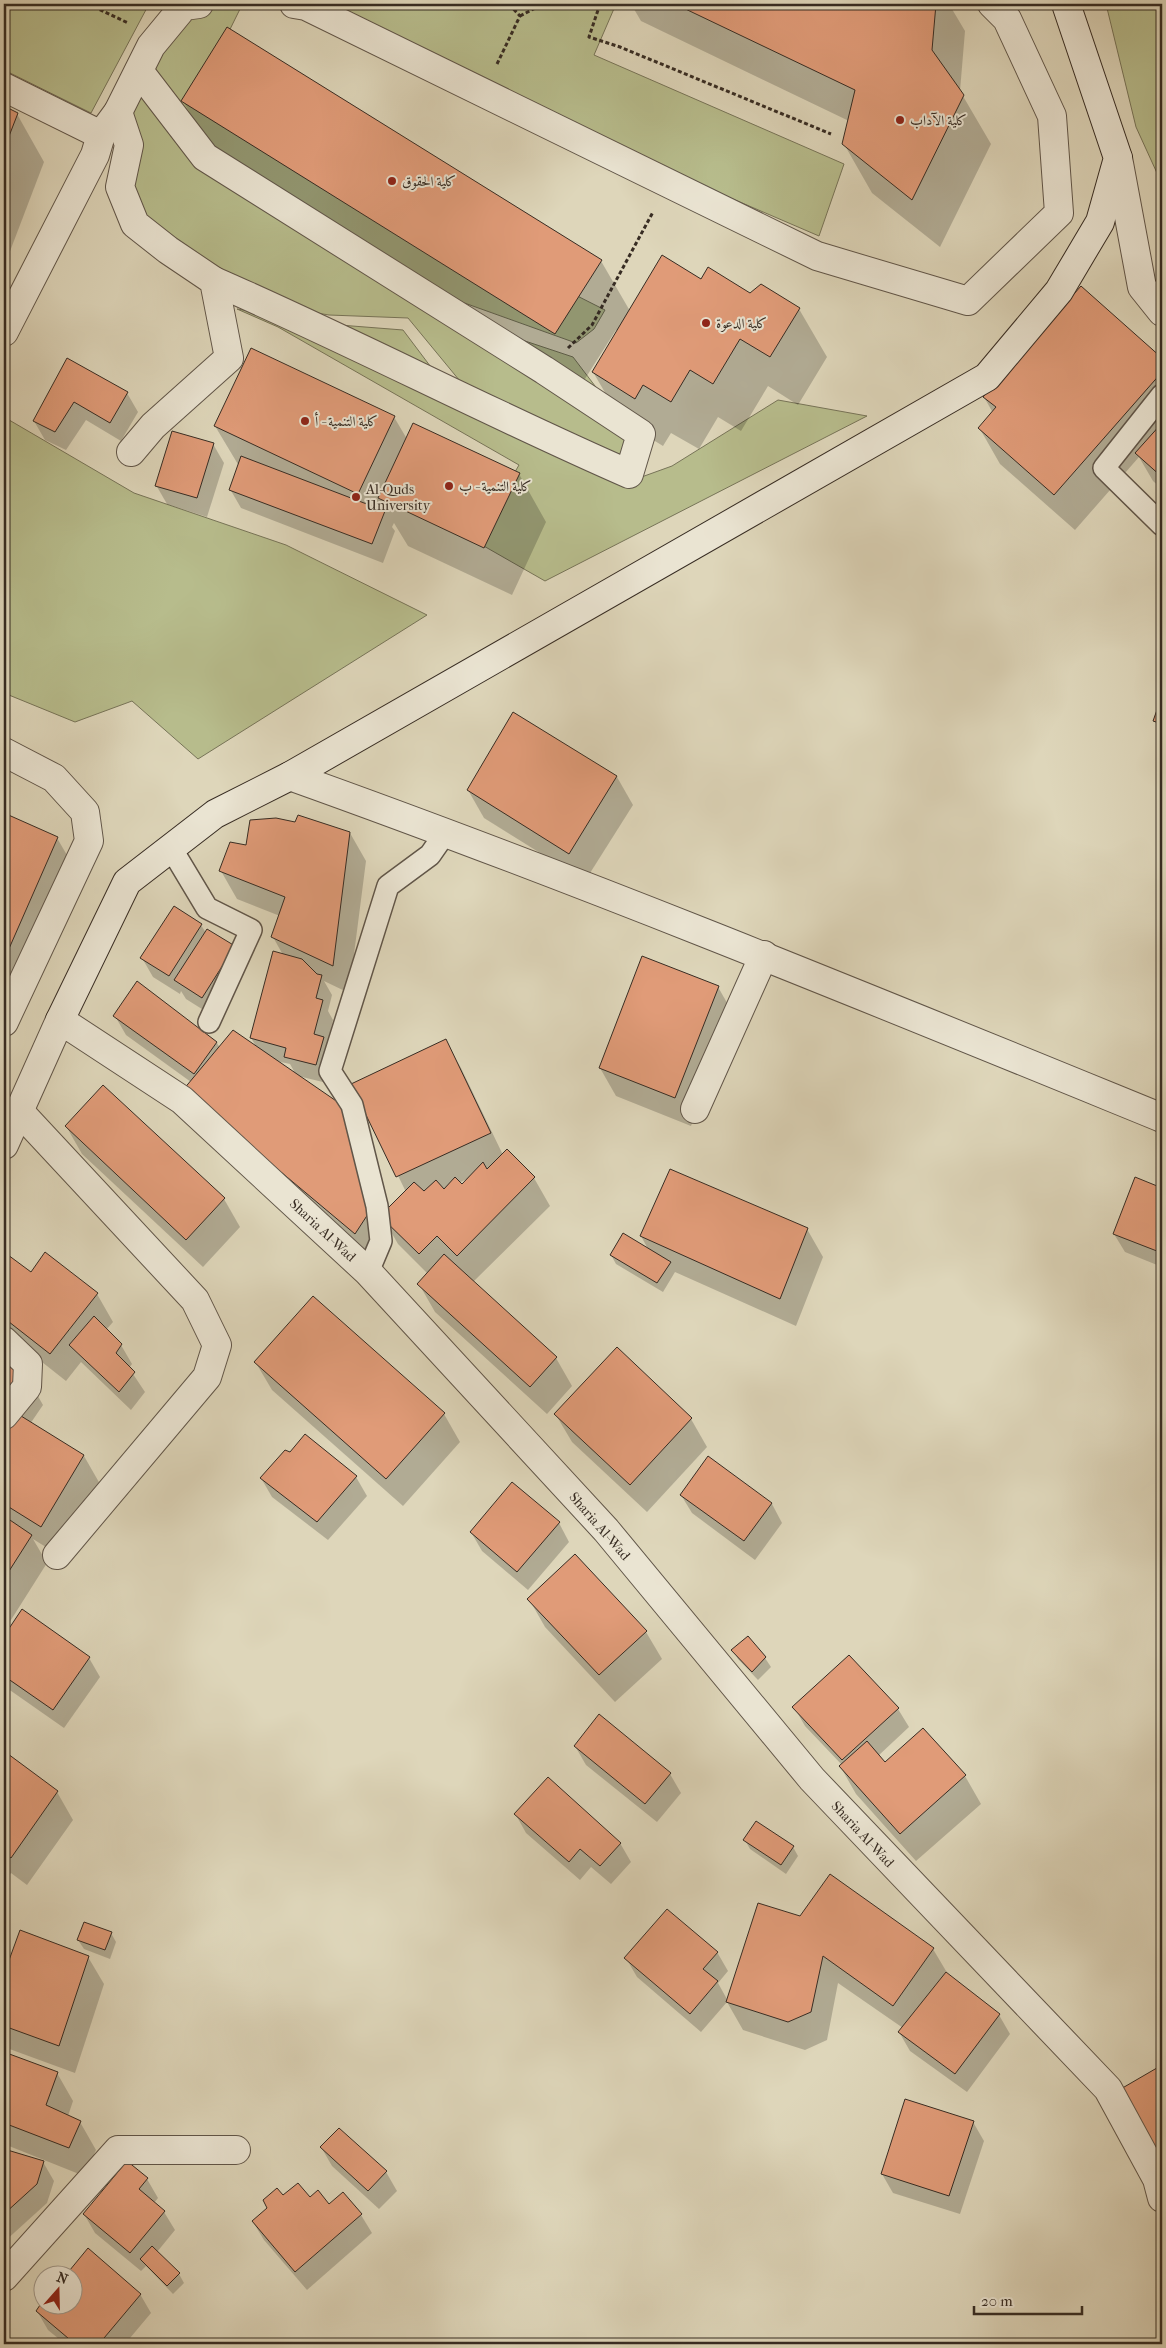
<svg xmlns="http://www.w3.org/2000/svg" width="1166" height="2348" font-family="'IM FELL French Canon',Amiri,serif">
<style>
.green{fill:#b7bc8c;stroke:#777458}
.shadow{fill:#0003;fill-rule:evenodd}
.building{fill:#e09b78;stroke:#372c23}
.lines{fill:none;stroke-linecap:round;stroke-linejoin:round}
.lane-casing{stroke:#615649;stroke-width:24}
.street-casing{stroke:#615649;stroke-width:30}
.secondary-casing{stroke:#372c23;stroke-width:30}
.path{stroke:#372c23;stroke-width:3;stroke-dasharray:4 2.5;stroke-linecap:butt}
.lane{stroke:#eae4d2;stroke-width:21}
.street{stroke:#eae4d2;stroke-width:28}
.secondary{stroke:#eae4d2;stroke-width:28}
.poi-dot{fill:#8f2418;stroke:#eae4d2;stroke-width:2}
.labels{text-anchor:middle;stroke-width:4;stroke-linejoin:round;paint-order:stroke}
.poi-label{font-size:14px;fill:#372c23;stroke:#eae4d2;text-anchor:start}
.street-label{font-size:14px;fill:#372c23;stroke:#eae4d2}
</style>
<rect width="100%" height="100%" fill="#ded6ba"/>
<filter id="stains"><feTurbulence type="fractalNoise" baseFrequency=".004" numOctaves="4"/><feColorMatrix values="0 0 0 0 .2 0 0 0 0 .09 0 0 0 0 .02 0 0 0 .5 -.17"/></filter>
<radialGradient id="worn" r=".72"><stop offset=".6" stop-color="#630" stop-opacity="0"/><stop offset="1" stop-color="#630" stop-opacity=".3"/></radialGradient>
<g class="green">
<path d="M4,4H149L91,113L4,70Z"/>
<path d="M319,4H616L594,55L844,164L819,236L514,105Z"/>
<path d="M1106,4H1162V184L1136,127Z"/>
<path d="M242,5L194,102L605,310L594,329L576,343L431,291L209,152L147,72L187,12Z"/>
<path d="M140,82L200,162L426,308L573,357L633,436L624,464L469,392L408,318L329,315L233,299L141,218L127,185L126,113Z"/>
<path d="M237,309L327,324L403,330L458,403L636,479L672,466L778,400L867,416L545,581L475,541L519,465L278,327Z"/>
<path d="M4,417L134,493L286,545L427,615L198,759L132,701L75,722L4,693Z"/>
</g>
<g class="shadow">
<path d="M631,4H949L965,31L960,91L991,144L940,247L872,193L844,144L849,121L641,21Z"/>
<path d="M183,101L601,261L630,311L702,280L799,309L827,357L798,405L768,386L741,431L718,417L699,449L671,433L663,446L621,420L593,372L618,331L616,330L583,382L210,149Z"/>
<path d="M4,108L17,114L44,162L4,267Z"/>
<path d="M1081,288L1162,360V489L1153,481L1139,457L1075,530L1000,464L980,429L993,413L984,397Z"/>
<path d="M67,360L127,393L138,412L121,441L86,420L66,450L45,440L34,421Z"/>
<path d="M394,417L407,439L519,474L546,522L512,595L408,546L394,523L392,527L395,531L383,563L241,508L230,489L239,466L215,426Z"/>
<path d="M213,444L224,463L207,517L167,504L156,485Z"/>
<path d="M1162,700V734L1155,721Z"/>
<path d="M513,714L617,777L633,805L585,881L484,818L468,790Z"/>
<path d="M4,815L57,838L78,874L4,1041Z"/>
<path d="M350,833L366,861L349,993L324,981L332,995L328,1011L333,1020L327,1045L334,1057L327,1083L298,1076L385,1240L371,1261L200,1118L191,1082L126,1035L115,1016L138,983L217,1043L220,1048H257L251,1038L283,955L273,937L280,916L237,899L221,871L247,847ZM276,1061L290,1064L296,1075Z"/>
<path d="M201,925L206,933L234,947L213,1016L186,999L181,991L180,994L153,977L142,958Z"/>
<path d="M718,987L734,1015L691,1126L616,1096L600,1068Z"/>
<path d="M445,1041L461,1068L503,1155L507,1151L534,1178L550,1206L473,1282L556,1358L572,1386L547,1414L435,1312L419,1284L428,1274L398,1244L382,1216L406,1192L353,1084ZM469,1178L462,1186L459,1183Z"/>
<path d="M66,1126L224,1199L240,1227L203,1267L82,1154Z"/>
<path d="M1136,1179L1162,1189V1267L1125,1252L1114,1234Z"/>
<path d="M807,1229L823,1257L796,1326L675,1272L663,1292L616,1264L611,1255L649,1251L641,1236Z"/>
<path d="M4,1253L32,1274L46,1254L97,1294L113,1322L106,1330L121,1345L132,1364L129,1368L145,1392L131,1410L81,1362L66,1381L4,1332Z"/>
<path d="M313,1298L444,1414L460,1442L403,1506L272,1390L256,1363Z"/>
<path d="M617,1349L691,1419L707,1447L647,1512L572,1442L556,1415Z"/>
<path d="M4,1356L23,1370L43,1405L30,1424L84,1456L100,1484L57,1554L33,1539L47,1563L4,1631Z"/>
<path d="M290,1453L356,1477L367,1496L328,1540L272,1497L261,1478Z"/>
<path d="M681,1495L772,1504L782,1523L755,1560L692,1513Z"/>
<path d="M559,1523L569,1542L528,1590L482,1551L471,1532Z"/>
<path d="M529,1599L646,1632L662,1659L615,1702L545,1627Z"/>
<path d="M23,1611L89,1658L100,1677L64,1728L4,1686V1639Z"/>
<path d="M733,1650L765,1658L771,1667L758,1680L738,1659Z"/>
<path d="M794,1707L898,1709L909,1727L878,1756L885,1764L965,1776L981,1804L916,1861L856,1794L840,1766L842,1765L805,1726Z"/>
<path d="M599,1716L670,1774L681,1793L657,1822L586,1765L575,1746Z"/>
<path d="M4,1753L57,1792L73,1820L27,1885L11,1873L4,1883Z"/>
<path d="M516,1815L620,1843L631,1862L611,1884L591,1867L580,1880L526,1833Z"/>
<path d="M745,1840L793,1847L798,1856L786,1874L750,1849Z"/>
<path d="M801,1918L933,1949L949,1976L999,2015L1010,2034L967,2092L910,2051L899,2032L903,2028L838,1983L827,2040L805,2050L743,2030L727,2002L701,2032L637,1977L626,1958L717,1952L728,1971L718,1983L728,2001Z"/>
<path d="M20,1932L88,1957L104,1984L75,2073L4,2047V1978Z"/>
<path d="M111,1933L116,1942L110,1959L84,1949L78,1940Z"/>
<path d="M4,2054L57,2073L73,2101L68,2116L80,2122L96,2150L84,2176L4,2144Z"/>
<path d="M1162,2067V2169L1120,2090Z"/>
<path d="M973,2122L984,2141L960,2214L893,2193L882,2174Z"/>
<path d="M321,2147L386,2172L397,2191L379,2209L332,2166Z"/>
<path d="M4,2150L43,2162L54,2181L47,2203L4,2242Z"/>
<path d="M147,2179L158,2198L154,2203L164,2212L175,2230L157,2252L179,2274L184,2283L173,2294L146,2266L141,2271L95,2233L84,2214Z"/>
<path d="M283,2197L310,2199L361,2215L372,2233L307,2290L264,2240L253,2222Z"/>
<path d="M140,2294L151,2313L125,2344H65L48,2330L37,2311L42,2304L72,2306Z"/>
</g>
<g class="building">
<path d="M675,4H936L932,50L964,95L912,200L842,144L855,90Z"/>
<path d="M227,27L602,260L555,334L181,101Z"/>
<path d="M4,106L18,113L4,149Z"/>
<path d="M662,255L701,279L708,267L750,293L761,284L800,308L770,357L740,339L713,384L690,370L671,402L643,385L635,399L592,372Z"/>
<path d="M1081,286L1162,358V372L1054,495L978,428L996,407L983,397Z"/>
<path d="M251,348L395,416L358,494L214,426Z"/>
<path d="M67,358L128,392L110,423L74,402L55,432L33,421Z"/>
<path d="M413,423L520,473L484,548L378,498Z"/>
<path d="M1162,423V477L1135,453Z"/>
<path d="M172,431L214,443L197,498L155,486Z"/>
<path d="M241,456L385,511L372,544L229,490Z"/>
<path d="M1162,696V724L1153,721Z"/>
<path d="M513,712L617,776L569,854L467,790Z"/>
<path d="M4,813L58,837L4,960Z"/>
<path d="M298,815L350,832L333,966L271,937L285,897L219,871L230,842L246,845L250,820L276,818L295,822Z"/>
<path d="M174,906L202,924L169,976L140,958Z"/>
<path d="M207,929L235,946L202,998L174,980Z"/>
<path d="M273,951L302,959L317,974L322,975L316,998L323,1000L314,1034L324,1037L316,1065L284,1057L286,1048L250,1038Z"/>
<path d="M642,956L719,986L675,1098L599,1068Z"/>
<path d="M137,981L217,1042L194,1074L113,1016Z"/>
<path d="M233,1030L345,1107L370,1211L355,1234L183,1090Z"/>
<path d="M446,1039L491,1133L396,1177L351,1084Z"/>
<path d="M103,1085L225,1198L186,1240L65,1126Z"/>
<path d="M507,1149L535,1177L457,1256L437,1236L419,1254L380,1216L414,1182L424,1191L436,1180L444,1189L455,1177L462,1184L483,1162L487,1169Z"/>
<path d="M670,1169L808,1228L780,1299L640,1236Z"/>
<path d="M1135,1177L1162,1188V1253L1113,1234Z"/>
<path d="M623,1233L671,1262L657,1283L610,1255Z"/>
<path d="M4,1252L31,1272L45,1252L98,1293L50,1354L4,1318Z"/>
<path d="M444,1254L557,1357L530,1387L417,1284Z"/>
<path d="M313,1296L445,1413L386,1479L254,1362Z"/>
<path d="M94,1316L122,1344L116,1353L135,1372L119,1392L69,1345Z"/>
<path d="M617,1347L692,1418L630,1485L554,1414Z"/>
<path d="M4,1355L24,1369L4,1397Z"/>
<path d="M13,1411L84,1455L41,1527L4,1504V1426Z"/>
<path d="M305,1434L357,1476L317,1522L260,1478L285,1450L290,1452Z"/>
<path d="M708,1456L772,1503L744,1541L680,1495Z"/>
<path d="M512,1482L560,1522L517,1572L470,1532Z"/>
<path d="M4,1516L32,1535L4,1579Z"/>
<path d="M575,1554L647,1631L599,1675L527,1599Z"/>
<path d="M22,1609L90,1657L53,1710L4,1676V1636Z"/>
<path d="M748,1636L766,1657L752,1672L731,1650Z"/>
<path d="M849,1655L899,1708L842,1760L792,1707Z"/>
<path d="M599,1714L671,1773L645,1804L574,1746Z"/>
<path d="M923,1728L966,1775L900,1834L839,1766L867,1741L885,1762Z"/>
<path d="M4,1751L58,1791L11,1858L4,1853Z"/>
<path d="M548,1777L621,1843L600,1866L580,1849L569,1862L514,1814Z"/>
<path d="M756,1821L794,1846L781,1865L743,1840Z"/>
<path d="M830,1874L934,1948L893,2006L823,1956L811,2012L788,2022L726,2002L758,1903L800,1916Z"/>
<path d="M667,1909L718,1952L703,1969L718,1981L690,2014L624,1958Z"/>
<path d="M84,1922L112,1932L105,1950L77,1940Z"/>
<path d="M20,1930L89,1956L59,2046L4,2026V1974Z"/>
<path d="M946,1972L1000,2014L955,2074L898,2032Z"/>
<path d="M4,2052L58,2072L46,2105L81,2121L69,2148L4,2123Z"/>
<path d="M1162,2065V2159L1157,2162L1119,2090Z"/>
<path d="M905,2099L974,2121L949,2196L881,2174Z"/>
<path d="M339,2128L387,2171L368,2191L320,2147Z"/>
<path d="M4,2149L44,2161L37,2184L4,2214Z"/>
<path d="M127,2161L148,2178L139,2189L165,2211L130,2253L83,2214Z"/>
<path d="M298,2183L310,2197L318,2190L329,2204L343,2192L362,2214L295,2272L252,2221L267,2208L263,2200L277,2188L283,2195Z"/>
<path d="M152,2246L180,2273L167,2286L140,2259Z"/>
<path d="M88,2248L141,2294L99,2344H75L36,2311L42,2302V2306H72V2276H65Z"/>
</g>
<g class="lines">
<g class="lane-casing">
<g id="lane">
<path d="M1162,395L1104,468L1162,525"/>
<path d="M171,848L207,908L251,930L209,1022"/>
<path d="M368,1272L381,1241L377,1206L352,1105L330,1071L388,886L430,855L446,832"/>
</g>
</g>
<g class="street-casing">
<g id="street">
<path d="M294,4L306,6L817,256L968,301L1059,213L1052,116L1007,19L992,4"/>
<path d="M139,71L205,157L544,370L641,434L629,474C489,413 354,342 214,281"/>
<path d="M4,87L101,135L118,112L151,46L184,6L199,4"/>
<path d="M118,112L129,145L120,187L135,224L168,250L214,281L229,358L153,426L131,452"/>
<path d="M1118,158L1142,287L1162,312"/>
<path d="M4,332L95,155L101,135"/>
<path d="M4,752L54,778L85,812L89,841L4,1022"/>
<path d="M290,776C584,881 873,1000 1162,1118"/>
<path d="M695,1109L764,955"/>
<path d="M19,1111L195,1300L217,1345L207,1377L57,1555"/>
<path d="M4,1145L60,1020L182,1100L368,1272L606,1530L812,1779L1108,2089L1157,2179L1162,2198"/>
<path d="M4,1341L28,1364L27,1387L4,1415"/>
<path d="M4,2277L118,2150H236"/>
</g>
</g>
<g class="secondary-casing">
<path id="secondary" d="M60,1020L127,882L215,814L290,776L987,377L1059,291L1100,222L1118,158L1066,4"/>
</g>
<g class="path">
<path d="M88,4L128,23"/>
<path d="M600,4L589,37L620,47L831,134"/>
<path d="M520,16L543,4"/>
<path d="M497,64L520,16L509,4"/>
<path d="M568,348L592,325L653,212"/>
</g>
<use href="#lane" class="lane"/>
<use href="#street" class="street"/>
<use href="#secondary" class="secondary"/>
</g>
<g class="poi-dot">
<circle cx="900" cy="120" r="5"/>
<circle cx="392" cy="181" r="5"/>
<circle cx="706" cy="323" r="5"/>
<circle cx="305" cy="421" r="5"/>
<circle cx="449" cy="486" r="5"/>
<circle cx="356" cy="497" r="5"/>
</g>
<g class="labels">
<g class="poi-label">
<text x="910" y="125">كلية الآداب</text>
<text x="402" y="186">كلية الحقوق</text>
<text x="716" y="328">كلية الدعوة</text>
<text x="315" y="426">كلية التنمية - أ</text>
<text x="459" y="491">كلية التنمية - ب</text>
<text x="366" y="494">Al-Quds<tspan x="366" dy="16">University</tspan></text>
</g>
<g class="street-label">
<text transform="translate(323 1230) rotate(43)" y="5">Sharia Al-Wad</text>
<text transform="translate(600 1526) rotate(49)" y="5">Sharia Al-Wad</text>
<text transform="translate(863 1834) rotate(47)" y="5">Sharia Al-Wad</text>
</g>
</g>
<rect width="1166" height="2348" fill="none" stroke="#ded6ba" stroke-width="20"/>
<rect x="5" y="5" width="1156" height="2338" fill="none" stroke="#372c23" stroke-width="2.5"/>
<rect x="10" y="10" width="1146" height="2328" fill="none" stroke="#372c23"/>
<g transform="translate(58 2290) rotate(20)"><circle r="24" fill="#eae4d2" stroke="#a29a8c"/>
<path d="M0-4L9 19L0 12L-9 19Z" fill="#8f2418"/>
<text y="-8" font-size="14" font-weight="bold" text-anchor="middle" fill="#372c23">N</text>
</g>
<path d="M974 2306v8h108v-8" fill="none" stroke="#372c23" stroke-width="2.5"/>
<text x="981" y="2306" font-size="15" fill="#372c23" stroke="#eae4d2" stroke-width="4" paint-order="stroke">20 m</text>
<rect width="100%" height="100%" filter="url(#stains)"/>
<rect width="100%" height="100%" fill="url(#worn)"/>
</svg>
